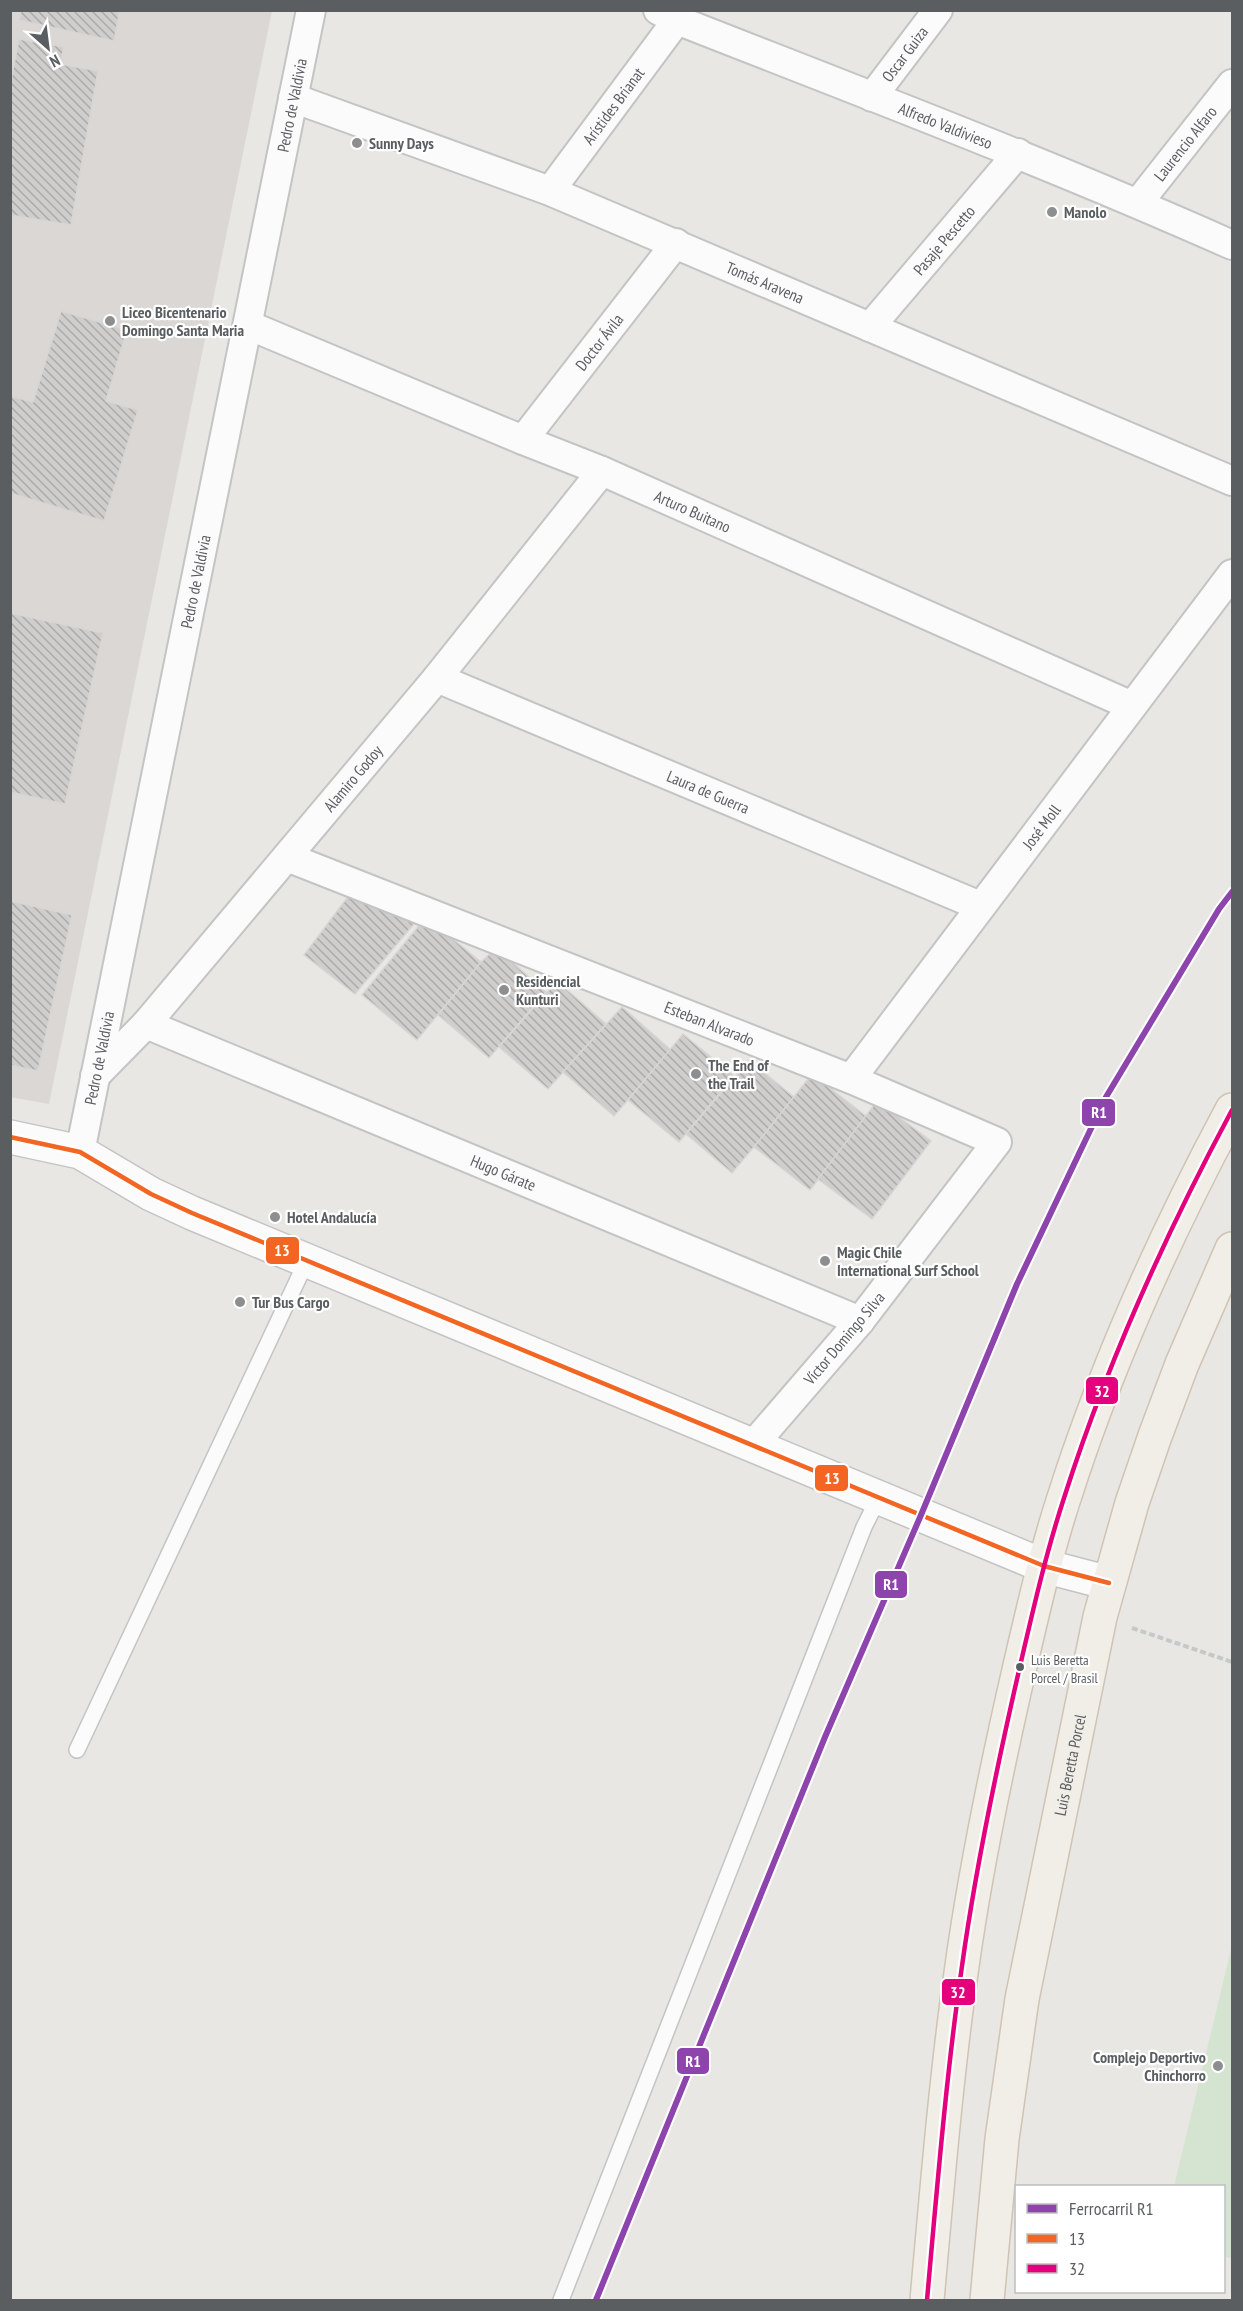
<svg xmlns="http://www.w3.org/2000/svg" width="1243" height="2311" font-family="'PT Sans Narrow',sans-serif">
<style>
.education{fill:#dbd7d4}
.pitch{fill:#d5e4d0}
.building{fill:url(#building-back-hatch);stroke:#d8d6d4;stroke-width:1.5}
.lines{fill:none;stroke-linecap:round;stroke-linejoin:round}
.lane-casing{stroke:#c3c4c4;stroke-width:18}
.street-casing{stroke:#c3c4c4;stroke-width:32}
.secondary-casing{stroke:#c3c4c3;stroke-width:36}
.primary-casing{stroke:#cfc3b4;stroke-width:36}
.path{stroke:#c5cac7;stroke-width:4;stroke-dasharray:6 3;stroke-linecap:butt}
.lane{stroke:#fcfbfb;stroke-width:15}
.street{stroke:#fcfbfb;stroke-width:28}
.secondary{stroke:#fcfbfb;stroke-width:33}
.primary{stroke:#f1ede7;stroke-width:33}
.bus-1-casing{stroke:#fff;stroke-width:9}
.bus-2-casing{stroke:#fff;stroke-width:9}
.bus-1{stroke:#f26522;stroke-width:4.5}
.bus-2{stroke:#e5007d;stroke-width:4.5}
.rail-1-casing{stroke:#fff;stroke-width:10}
.rail-1{stroke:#8e44ad;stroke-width:6}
.poi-dot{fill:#8c8e8f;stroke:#fff;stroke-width:2}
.bus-dot{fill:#5a5e61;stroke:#fff;stroke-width:2}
.labels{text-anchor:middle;stroke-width:4.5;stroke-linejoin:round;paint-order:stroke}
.bus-label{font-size:14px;fill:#5a5e61;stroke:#fff;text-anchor:start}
.street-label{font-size:16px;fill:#5a5e61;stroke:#fff}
.poi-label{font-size:16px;font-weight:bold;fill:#5a5e61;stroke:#fff;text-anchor:start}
.line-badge{stroke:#fff;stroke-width:2}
.badge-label{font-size:16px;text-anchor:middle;font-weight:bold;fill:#fff}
</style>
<defs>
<pattern id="building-back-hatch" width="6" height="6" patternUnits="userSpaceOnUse" patternTransform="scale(1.5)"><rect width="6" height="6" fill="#d0cecd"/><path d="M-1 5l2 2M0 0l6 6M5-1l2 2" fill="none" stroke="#acaaaa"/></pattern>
</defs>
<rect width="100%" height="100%" fill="#e9e7e4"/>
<path class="education" d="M10,11H272L49,1104L10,1097Z"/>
<path class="pitch" d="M1232,1945V2258L1224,2257V2186H1174Z"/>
<g class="building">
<path d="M21,10H120L114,41L19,20Z"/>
<path d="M19,39L64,47L60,64L98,71L71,225L10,215V85Z"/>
<path d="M61,311L127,330L106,401L138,410L104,521L10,493V396L33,402Z"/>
<path d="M10,613L103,633L65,804L10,792Z"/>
<path d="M350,894L418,919L355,994L304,955Z"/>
<path d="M10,901L72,915L38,1071L10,1065Z"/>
<path d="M426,917L481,962L417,1040L362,995Z"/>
<path d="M496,948L546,992L489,1058L438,1015L481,962Z"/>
<path d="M557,981L606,1024L548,1089L499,1047Z"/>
<path d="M622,1007L671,1050L614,1116L563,1072Z"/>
<path d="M683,1034L734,1076L679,1142L628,1100Z"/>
<path d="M749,1060L795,1098L732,1173L686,1134Z"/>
<path d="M812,1074L867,1117L810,1190L754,1147Z"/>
<path d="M877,1101L931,1141L872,1219L818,1179Z"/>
</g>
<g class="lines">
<g class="lane-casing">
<g id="lane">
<path d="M77,1750L307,1260"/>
<path d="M561,2300L864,1527L879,1497"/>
</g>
</g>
<g class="street-casing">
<g id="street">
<path id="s1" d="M658,10L677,20C863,93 1050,164 1232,245"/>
<path id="s2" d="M872,97L938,10"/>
<path id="s3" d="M293,98L550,191L1232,481"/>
<path id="s4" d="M550,191L677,20"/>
<path id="s5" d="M1138,203L1232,84"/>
<path id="s6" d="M248,325L523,440L602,471L1132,706"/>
<path id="s7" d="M870,327L1018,153"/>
<path id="s8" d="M523,440L676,243"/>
<path id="s9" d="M437,678L980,906"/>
<path id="s10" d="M287,857L851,1079L997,1142L860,1321L753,1445"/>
<path id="s11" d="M146,1024L860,1321"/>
<path id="s12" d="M95,1076L146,1024L437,678L602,471"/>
<path id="s13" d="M851,1079L1232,574"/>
<path id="s14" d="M80,1152L311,10"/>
</g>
</g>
<g class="secondary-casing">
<path id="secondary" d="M10,1137L80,1152L151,1194L192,1213L1044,1566L1109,1583"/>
</g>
<g class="primary-casing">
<g id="primary">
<path d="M927,2300C937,2189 946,2077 962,1966C976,1865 997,1766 1020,1666C1033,1610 1046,1553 1064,1498C1107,1363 1165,1235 1232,1110"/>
<path id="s15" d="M987,2300L1002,2139L1022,1999L1100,1617L1132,1503L1155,1436L1182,1364L1232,1249"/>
</g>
</g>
<path class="path" d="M1132,1628L1232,1662"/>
<use href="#lane" class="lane"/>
<use href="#street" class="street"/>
<use href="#secondary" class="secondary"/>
<use href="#primary" class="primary"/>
<g class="bus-1-casing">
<path id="bus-1" d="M10,1137L80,1152L151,1194L192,1213L1044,1566L1109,1583"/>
</g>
<g class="bus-2-casing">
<path id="bus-2" d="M927,2300C937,2189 946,2077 962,1966C976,1865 997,1766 1020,1666C1033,1610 1046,1553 1064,1498C1107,1363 1165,1235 1232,1110"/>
</g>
<use href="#bus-1" class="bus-1"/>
<use href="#bus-2" class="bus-2"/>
<g class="rail-1-casing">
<path id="rail-1" d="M596,2300L825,1737L921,1515L1017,1284L1106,1097L1219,909L1232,892"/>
</g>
<use href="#rail-1" class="rail-1"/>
</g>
<g class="poi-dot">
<circle cx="357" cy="143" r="6"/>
<circle cx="1052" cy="212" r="6"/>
<circle cx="110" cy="321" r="6"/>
<circle cx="504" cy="990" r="6"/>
<circle cx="696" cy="1074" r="6"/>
<circle cx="275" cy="1217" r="6"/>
<circle cx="825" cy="1261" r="6"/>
<circle cx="240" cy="1302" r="6"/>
<circle cx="1218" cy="2066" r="6"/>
</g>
<circle class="bus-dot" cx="1020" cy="1667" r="5"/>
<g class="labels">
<g class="bus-label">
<text x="1031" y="1665">Luis Beretta<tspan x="1031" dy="18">Porcel / Brasil</tspan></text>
</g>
<g class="street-label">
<text dy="6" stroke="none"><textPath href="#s2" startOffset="54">Oscar Guiza</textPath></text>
<text dy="6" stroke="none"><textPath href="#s14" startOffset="1068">Pedro de Valdivia</textPath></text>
<text dy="6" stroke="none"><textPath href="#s4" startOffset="106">Arístides Brianat</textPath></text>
<text dy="6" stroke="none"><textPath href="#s1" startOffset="310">Alfredo Valdivieso</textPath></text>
<text dy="6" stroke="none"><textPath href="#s5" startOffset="76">Laurencio Alfaro</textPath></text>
<text dy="6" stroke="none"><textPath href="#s7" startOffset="114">Pasaje Pescetto</textPath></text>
<text dy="6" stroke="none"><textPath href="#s3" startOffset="507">Tomás Aravena</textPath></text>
<text dy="6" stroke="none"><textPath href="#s8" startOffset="124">Doctor Ávila</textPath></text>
<text dy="6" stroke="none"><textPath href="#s6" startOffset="482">Arturo Buitano</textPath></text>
<text dy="6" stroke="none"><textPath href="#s14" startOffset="582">Pedro de Valdivia</textPath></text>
<text dy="6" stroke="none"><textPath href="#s12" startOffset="394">Alamiro Godoy</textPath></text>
<text dy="6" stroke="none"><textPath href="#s9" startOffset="294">Laura de Guerra</textPath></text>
<text dy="6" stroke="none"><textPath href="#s13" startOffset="316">José Moll</textPath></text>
<text dy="6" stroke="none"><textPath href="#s10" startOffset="454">Esteban Alvarado</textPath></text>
<text dy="6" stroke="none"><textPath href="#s14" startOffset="96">Pedro de Valdivia</textPath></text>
<text dy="6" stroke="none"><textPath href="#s11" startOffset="387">Hugo Gárate</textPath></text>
<text transform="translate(844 1338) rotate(-50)" y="6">Víctor Domingo Silva</text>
<text dy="6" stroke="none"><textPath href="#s15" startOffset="542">Luis Beretta Porcel</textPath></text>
</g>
<g class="poi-label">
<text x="369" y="149">Sunny Days</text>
<text x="1064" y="218">Manolo</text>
<text x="122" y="318">Liceo Bicentenario<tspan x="122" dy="18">Domingo Santa Maria</tspan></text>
<text x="516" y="987">Residencial<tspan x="516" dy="18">Kunturi</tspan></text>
<text x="708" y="1071">The End of<tspan x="708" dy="18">the Trail</tspan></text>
<text x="287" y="1223">Hotel Andalucía</text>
<text x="837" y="1258">Magic Chile<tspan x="837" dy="18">International Surf School</tspan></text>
<text x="252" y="1308">Tur Bus Cargo</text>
<text x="1206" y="2063" text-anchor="end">Complejo Deportivo<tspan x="1206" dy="18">Chinchorro</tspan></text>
</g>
</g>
<g class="line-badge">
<rect x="1081" y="1098" width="35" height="29" rx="6" fill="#8e44ad"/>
<rect x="265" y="1236" width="35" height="29" rx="6" fill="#f26522"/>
<rect x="1085" y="1376" width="34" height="29" rx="6" fill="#e5007d"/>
<rect x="814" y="1464" width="35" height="28" rx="6" fill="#f26522"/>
<rect x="874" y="1570" width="34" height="29" rx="6" fill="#8e44ad"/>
<rect x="941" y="1978" width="35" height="28" rx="6" fill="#e5007d"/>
<rect x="676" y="2047" width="34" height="28" rx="6" fill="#8e44ad"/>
</g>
<g class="badge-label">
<text x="1099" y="1118">R1</text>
<text x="282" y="1256">13</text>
<text x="1102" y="1397">32</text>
<text x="832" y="1484">13</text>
<text x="891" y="1590">R1</text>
<text x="958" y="1998">32</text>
<text x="693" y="2067">R1</text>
</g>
<rect width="1243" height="2311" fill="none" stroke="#5a5e61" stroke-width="24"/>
<rect x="1015" y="2185" width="210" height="108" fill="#ffffff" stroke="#bdbfc0" stroke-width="1.5"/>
<rect x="1027" y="2204" width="30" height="9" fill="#8e44ad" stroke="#bdbfc0" stroke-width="1.5"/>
<text x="1069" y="2215" font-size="18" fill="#5a5e61">Ferrocarril R1</text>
<rect x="1027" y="2234" width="30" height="9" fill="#f26522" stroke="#bdbfc0" stroke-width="1.5"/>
<text x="1069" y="2245" font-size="18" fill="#5a5e61">13</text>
<rect x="1027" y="2264" width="30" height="9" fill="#e5007d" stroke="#bdbfc0" stroke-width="1.5"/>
<text x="1069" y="2275" font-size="18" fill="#5a5e61">32</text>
<g transform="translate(48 48) rotate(152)" stroke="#ffffff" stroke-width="4.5" paint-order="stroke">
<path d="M0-4.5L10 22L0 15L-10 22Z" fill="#5a5e61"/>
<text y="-9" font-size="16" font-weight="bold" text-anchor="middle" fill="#5a5e61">N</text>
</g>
</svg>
